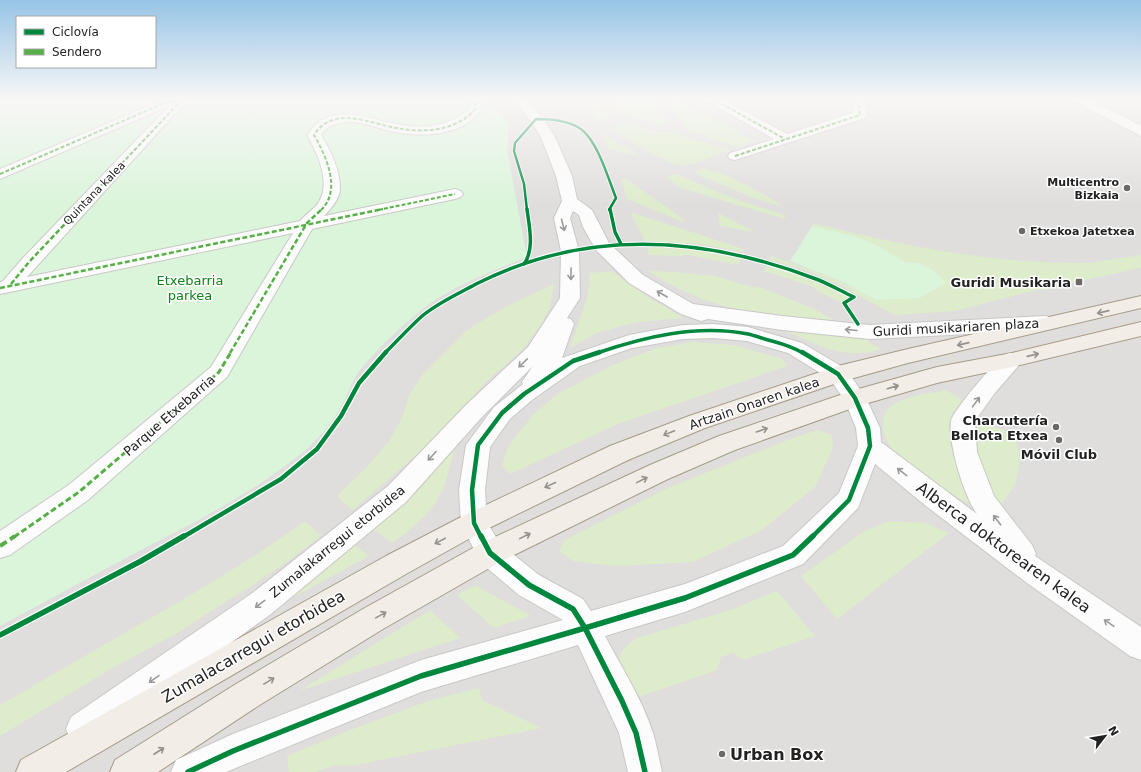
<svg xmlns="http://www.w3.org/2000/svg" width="1141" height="772" font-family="'DejaVu Sans',sans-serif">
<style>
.residential{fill:#dfdedc}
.grass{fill:#ddeccb}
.park{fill:#daf5da}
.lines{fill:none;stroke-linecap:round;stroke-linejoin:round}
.minor-casing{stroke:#c9c8c7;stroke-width:2}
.major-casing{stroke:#a79c86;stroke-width:2}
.minor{fill:#fdfcfc;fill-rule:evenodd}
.major{fill:#f3ede7;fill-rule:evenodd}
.quiet-far3{stroke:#55b145;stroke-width:2;stroke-dasharray:4 2;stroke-linecap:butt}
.quiet-far2{stroke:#55b145;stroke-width:2.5;stroke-dasharray:5 2.5;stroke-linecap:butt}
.quiet-far1{stroke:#55b145;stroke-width:3;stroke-dasharray:6 3;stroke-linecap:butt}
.quiet{stroke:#55b145;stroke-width:4;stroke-dasharray:8 4;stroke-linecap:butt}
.cycleway-far3-casing{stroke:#fff;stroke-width:4}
.cycleway-far2-casing{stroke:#fff;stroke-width:5.5}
.cycleway-far1-casing{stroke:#fff;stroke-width:7}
.cycleway-casing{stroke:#fff;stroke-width:8}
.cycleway-far3{stroke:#00873e;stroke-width:2.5}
.cycleway-far2{stroke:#00873e;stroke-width:3.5}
.cycleway-far1{stroke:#00873e;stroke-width:4.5}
.cycleway{stroke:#00873e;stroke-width:5.5}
.oneway{stroke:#9a9a9a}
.oneway2{stroke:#95928e}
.poi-dot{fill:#6a6968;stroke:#fff;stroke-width:1.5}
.labels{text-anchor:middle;stroke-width:3;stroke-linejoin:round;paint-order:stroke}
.far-poi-label{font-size:11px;font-weight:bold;fill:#222;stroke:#fff;text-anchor:end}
.far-street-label{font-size:11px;fill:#222;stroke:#fff}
.park-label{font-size:13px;fill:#0c8416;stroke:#fff}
.poi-label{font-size:13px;font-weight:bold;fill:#222;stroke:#fff;text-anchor:end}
.street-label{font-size:13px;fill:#222;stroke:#fff}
.near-street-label{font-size:16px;fill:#222;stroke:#fff}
.near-poi-label{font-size:16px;font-weight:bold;fill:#222;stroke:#fff;text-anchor:start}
</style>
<rect width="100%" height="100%" fill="#f0eeeb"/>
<rect class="residential" x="0" y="98" width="1141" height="674"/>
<g class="grass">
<path d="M621,98H655L658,103V111L668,120L662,125L621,114L613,100Z"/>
<path d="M665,98H675L711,119L717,120L755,141L738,147L710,138L700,133L688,132Z"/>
<path d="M601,103L605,106L601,109L612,116L598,122L587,106Z"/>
<path d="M630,123L656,132H668L729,150C715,155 698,165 682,165C663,164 628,139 611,129Z"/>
<path d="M601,133L641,156L609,149Z"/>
<path d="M703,168C712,172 722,173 730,177C749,186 767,195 784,207L751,197L694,173Z"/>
<path d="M678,174C714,192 749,204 788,216L782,218L681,188L665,177Z"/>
<path d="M625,178L685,220L683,222L627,199L621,179Z"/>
<path d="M630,212L744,249L743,252L700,244L645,241Z"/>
<path d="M718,213L757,233L720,226Z"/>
<path d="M813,223C900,245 988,263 1078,263C1098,263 1120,258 1141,255V268L1025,293L955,311L894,315L838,284L808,271L769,259L771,256L820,273L861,291L876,300L920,298L946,283L912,262L907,263L873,244L857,237L812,226Z"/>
<path d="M647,247L696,250L741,258L738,265L687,255L681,256L649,255Z"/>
<path d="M767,265L801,276L849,297L841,302L821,293L811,286L764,271Z"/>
<path d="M612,271L646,296L684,318L638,322L599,332L570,348L588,295L590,273Z"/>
<path d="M648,271L677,272L715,276L752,287L762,288L814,309L841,324C769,316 711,313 648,271Z"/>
<path d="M554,284L550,307L542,323L522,350L489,379L422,450L353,510L337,496L368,466L389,441L403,416L408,397L423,374L467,330L507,306Z"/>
<path d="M785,330L862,337L881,350C840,359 821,347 785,330Z"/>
<path d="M693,342L734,345L782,359L787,366L618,424L510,474L502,465L509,445L533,415L557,394L613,365L657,348Z"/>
<path d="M946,390L962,400C959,405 953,411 951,416C943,440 965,487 976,508C950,492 879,458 883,423C883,416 885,411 890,407C903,396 930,393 946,390Z"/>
<path d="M977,422L1015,434L1020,461L1015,485L998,509L981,470L976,444Z"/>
<path d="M818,430L832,435L833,448L815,487L762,530L693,562L616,566L573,561L559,551L565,540L670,487L790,439Z"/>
<path d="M455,447C451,461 448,476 443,489C433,512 412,528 393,543L373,529L400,504Z"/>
<path d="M305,521L321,536L280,567L177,633L109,670L0,736V705C33,687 64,667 97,649C168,608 239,569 305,521Z"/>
<path d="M890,521L925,523L949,533L837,619L801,576L866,530Z"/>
<path d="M353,544L369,556L279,605Z"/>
<path d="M475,585L531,616L494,628L457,595Z"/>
<path d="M777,591L815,636L743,660L733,653L721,657L717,670L639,697C629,683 611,666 624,649C627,645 633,641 637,638L733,609Z"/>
<path d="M430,610L460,638L299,691Z"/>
<path d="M479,688L482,700L542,728L351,766L335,765L315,772H289L287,756L345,732L428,701Z"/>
</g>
<g class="park">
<path d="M0,98H485L509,123L507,150L527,257C498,269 467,280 440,297C414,313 380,346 360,370C352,380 348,394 342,405C332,423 318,440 302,453C252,493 196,522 139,551C92,576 46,601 0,626Z"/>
<path d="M812,226L857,237L874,244L907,263C923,260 937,272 946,283L920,298L876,300L843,282L790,261Z"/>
</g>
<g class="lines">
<g class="minor-casing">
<g id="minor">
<path d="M167,98L180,99L183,105L27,277L300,221C305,215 311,211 316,206C333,186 318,154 307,135C330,100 365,119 397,124C422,129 449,127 469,109V98H481C484,108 480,113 473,119C452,137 415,137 390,131C377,128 364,122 351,122C339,122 327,125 321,135C331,151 340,169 340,189C340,198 330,210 324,216L455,189L461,191L463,194L461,197L455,199L312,229L227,377L88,500L10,555L0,558V531L70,484L211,367L293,233L0,294V282L3,281L23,258L169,106L0,179V169Z"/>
<path d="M512,98H525L541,116L555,137L572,176L577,199L592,210L609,243L643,275L693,304L782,316L870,325L1046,316L1053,318L1056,323L1053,328L1046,330L870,339L782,330L708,319L701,321L681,314L629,283L596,250L583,227L579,215L573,211L570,218L579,251L580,298L567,318L571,319L574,324L562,358L629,335L683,325L713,324L748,327L802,343L846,369L866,398L880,428L881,442L977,514C964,496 948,444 951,421C953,411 996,360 1005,355C1010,352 1014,353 1019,355L1023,360L1019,365L994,394L975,421L977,452L994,496L1032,545L1036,554L1035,556L1141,627V660L1130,656L1027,583L926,506L875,464L858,508L803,564L685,612L605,636C622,668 642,699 653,733C657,746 659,759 662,772H628L619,733L578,645L421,692L226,772H171L176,760L233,734L421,660L563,620L519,595L480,562L461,523L459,490L466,445L494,407L523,384L522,382L533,366L482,417L406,502L271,614L95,741L83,746L71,741L66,729L71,717L251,594L388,486L466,405L528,347L560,298L561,251L554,218L562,201L556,176L541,137L531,121ZM713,338L747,341L788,353L830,379L845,401L856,428L858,446L839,493L783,546L685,584L591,611L583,599L539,575L500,544L487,522L485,490L490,447L510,419L532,400L580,366L632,348L683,339Z"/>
<path d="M705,98H720L787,134L853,113L852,101L854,98H863L867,115L865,118L735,160L730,159L728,156L730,153L774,139L707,101Z"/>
<path d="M1072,98H1088L1141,126V136L1074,101Z"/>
</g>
</g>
<g class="major-casing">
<g id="major">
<path d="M1141,296V308L908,363L843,381L705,428L628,460L483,531L406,574L66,772H16L21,760L386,556L465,515L610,446L689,416L838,366L908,349Z"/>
<path d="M1141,322V336L1012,367L937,383L861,405L735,450L668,479L500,562L383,629L258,706L158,772H110L115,760L236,684L363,609L480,544L650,465L719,436L855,390L937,367L1012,353Z"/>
</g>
</g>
<use href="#minor" class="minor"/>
<use href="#major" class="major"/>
<g class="quiet-far3">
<path d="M711,98L785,139"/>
<path d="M735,156L860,115L858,101"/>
<path d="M0,174L167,102H175L177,105L78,210"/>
<path d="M321,210C342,190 326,156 314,135C333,105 369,123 396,128C413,131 433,132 450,126C460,122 469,117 475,109V98"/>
<path d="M378,210L455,194"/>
</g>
<g class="quiet-far2">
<path d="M11,284L29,262L79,209"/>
<path d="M0,288L383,209"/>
<path d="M230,353L307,223L322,209"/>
</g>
<path class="quiet-far1" d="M14,537L79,492L219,372L231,352"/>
<path class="quiet" d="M0,546L15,536"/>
<g class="cycleway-far3-casing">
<path id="cycleway-far3" d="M527,210L524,184L514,151L515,143L536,119C551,119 568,120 581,129C598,142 608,178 616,198L609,210"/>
</g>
<g class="cycleway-far2-casing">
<g id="cycleway-far2">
<path d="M610,209L615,232L621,244"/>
<path d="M524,264C535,249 529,226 527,209"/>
<path d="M385,353C397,341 409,328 421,317C437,303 458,294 476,284C586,228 703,236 816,279C829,284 841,291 854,297L844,303L858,324"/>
<path d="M597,353C644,337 697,324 748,334C756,336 764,339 772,341C783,344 793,347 803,353"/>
</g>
</g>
<g class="cycleway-far1-casing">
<g id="cycleway-far1">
<path d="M802,352L838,374L855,398L868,428L870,446L849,500L812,537"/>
<path d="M183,537L281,479L317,449L341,416L359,383L386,352"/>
<path d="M481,537L474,523L472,490L478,445L502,413L524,394L573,361L600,352"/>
</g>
</g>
<g class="cycleway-casing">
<g id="cycleway">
<path d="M481,536L490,553L529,585L573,609L585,628"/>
<path d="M585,628L622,701L636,733L645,772"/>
<path d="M585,628L685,598L793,555L813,536"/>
<path d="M0,635L141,561L184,536"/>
<path d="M188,772L233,751L421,676L585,628"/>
</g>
</g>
<use href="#cycleway-far3" class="cycleway-far3"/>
<use href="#cycleway-far2" class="cycleway-far2"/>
<use href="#cycleway-far1" class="cycleway-far1"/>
<use href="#cycleway" class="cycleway"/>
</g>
<defs><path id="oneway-shaft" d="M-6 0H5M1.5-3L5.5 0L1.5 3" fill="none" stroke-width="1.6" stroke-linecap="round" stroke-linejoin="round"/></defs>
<g class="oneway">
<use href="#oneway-shaft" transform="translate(563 225) rotate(76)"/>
<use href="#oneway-shaft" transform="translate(571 274) rotate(91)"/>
<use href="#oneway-shaft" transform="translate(662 294) rotate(-150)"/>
<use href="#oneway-shaft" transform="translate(851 330) rotate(-175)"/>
<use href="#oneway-shaft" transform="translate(523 363) rotate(136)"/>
<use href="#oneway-shaft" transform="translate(976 402) rotate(-54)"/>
<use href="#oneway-shaft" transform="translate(432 456) rotate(132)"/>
<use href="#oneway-shaft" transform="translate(902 472) rotate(-142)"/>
<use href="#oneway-shaft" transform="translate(997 520) rotate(-127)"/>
<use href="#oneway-shaft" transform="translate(260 604) rotate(143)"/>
<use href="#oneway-shaft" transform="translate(1109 623) rotate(-146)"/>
<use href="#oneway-shaft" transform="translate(154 679) rotate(145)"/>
</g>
<g class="oneway2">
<use href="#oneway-shaft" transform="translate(1103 312) rotate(167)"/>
<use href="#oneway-shaft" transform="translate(963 344) rotate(167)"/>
<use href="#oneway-shaft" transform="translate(1033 355) rotate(-13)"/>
<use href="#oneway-shaft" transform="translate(893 387) rotate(-16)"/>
<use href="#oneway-shaft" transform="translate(762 430) rotate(-19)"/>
<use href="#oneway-shaft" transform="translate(669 433) rotate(158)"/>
<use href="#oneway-shaft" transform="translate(642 480) rotate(-26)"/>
<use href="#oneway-shaft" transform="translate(550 485) rotate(155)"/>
<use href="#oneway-shaft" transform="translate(525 536) rotate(-26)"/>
<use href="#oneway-shaft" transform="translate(440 541) rotate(152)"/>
<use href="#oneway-shaft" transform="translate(381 615) rotate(-29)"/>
<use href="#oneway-shaft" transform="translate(269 681) rotate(-31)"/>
<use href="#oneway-shaft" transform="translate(159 751) rotate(-33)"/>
</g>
<linearGradient id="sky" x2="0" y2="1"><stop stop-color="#97c4e6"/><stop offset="0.48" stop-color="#f8f7f6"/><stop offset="1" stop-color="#f8f7f6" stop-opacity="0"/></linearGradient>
<rect width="1141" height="206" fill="url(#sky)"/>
<g class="poi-dot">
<circle cx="1127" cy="188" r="4"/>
<circle cx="1022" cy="231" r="4"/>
<rect x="1075" y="278" width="8" height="8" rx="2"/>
<circle cx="1056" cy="427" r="4"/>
<circle cx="1059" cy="440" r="4"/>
<circle cx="722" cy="754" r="4"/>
</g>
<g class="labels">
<g class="far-poi-label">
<text x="1119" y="186">Multicentro<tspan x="1119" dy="13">Bizkaia</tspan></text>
<text x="1030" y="235" text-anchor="start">Etxekoa Jatetxea</text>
</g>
<g class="far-street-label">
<text transform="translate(94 193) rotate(-46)" y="4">Quintana kalea</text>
</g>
<g class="park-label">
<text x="190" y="285">Etxebarria<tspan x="190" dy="15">parkea</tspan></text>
</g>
<g class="poi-label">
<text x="1071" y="287">Guridi Musikaria</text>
<text x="1048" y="425">Charcutería<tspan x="1048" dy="15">Bellota Etxea</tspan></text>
<text x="1059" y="459" text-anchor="middle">Móvil Club</text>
</g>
<g class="street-label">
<text transform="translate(956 327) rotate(-3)" y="5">Guridi musikariaren plaza</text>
<text transform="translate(754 403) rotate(-19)" y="5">Artzain Onaren kalea</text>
<text transform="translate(169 415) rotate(-41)" y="5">Parque Etxebarria</text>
<text transform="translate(337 541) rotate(-39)" y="5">Zumalakarregui etorbidea</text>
</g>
<g class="near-street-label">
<text transform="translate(1004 547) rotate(36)" y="6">Alberca doktorearen kalea</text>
<text transform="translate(253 646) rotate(-30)" y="6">Zumalacarregui etorbidea</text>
</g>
<g class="near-poi-label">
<text x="730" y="760">Urban Box</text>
</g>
</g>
<rect x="16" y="16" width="140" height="52" fill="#ffffff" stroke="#a7a7a7"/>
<rect x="24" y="29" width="20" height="6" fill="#00873e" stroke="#a7a7a7"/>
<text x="52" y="36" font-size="12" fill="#222222">Ciclovía</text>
<rect x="24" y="49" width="20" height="6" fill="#55b145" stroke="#a7a7a7"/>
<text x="52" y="56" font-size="12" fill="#222222">Sendero</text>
<g transform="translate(1105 736) rotate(59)" stroke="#ffffff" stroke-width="3" paint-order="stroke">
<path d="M0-3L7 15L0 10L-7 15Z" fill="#222222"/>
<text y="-6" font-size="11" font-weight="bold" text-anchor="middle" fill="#222222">N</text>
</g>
</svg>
